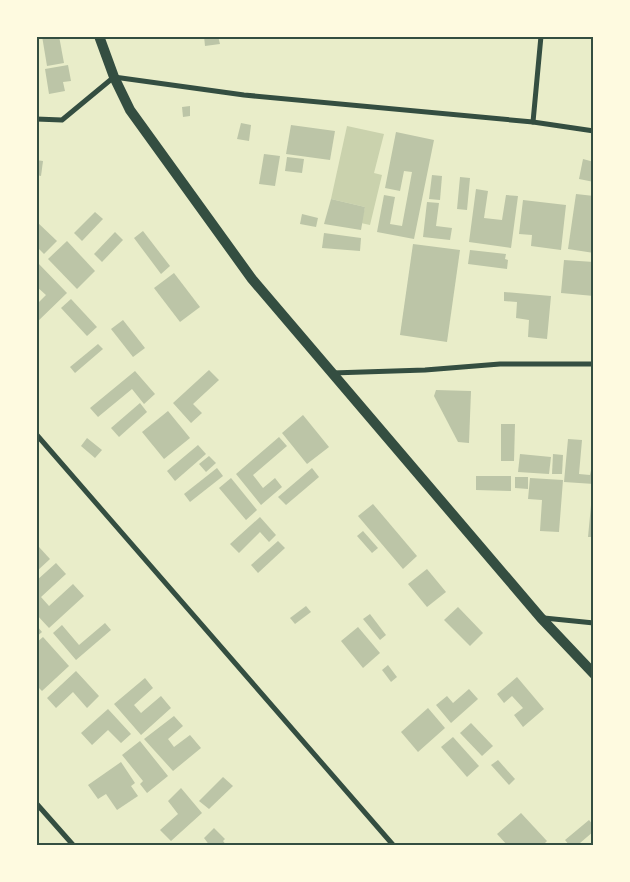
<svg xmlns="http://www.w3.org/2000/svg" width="630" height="882" font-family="Barlow,sans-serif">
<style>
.green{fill:#cad2ad}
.building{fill:#bcc5a7}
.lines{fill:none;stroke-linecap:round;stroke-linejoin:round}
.minor{stroke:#344e41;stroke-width:5}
.secondary{stroke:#344e41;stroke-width:10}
.neatline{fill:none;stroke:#344e41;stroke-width:2}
</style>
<rect width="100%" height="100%" fill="#e9edc9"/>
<path class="green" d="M347,126L384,134L374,173L382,175L370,225L361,223L365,207L331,199Z"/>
<g class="building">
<path d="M42,36H59L64,63L47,66Z"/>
<path d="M204,36H218L220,44L205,46Z"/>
<path d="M68,65L71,81L63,82L65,91L49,94L45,69Z"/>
<path d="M190,106V116L183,117L182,107Z"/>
<path d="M241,123L251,125L249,141L237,139Z"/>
<path d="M291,125L335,131L330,160L286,154Z"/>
<path d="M396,132L434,140L414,239L377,232L384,195L395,197L390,224L402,226L412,172L404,171L400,191L385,188Z"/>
<path d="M264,154L280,156L275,186L259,184Z"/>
<path d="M287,157L304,159L302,173L285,171Z"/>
<path d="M583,159L594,162V182L579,179Z"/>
<path d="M36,160L43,161L41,176L36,175Z"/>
<path d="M432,175L442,176L440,200L429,199Z"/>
<path d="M460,177L470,178L467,210L457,209Z"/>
<path d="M476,189L488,191L484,218L502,220L506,195L518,196L511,248L469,242Z"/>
<path d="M576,194L594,196V253L568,249Z"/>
<path d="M331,199L365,207L361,230L324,224Z"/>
<path d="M523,200L566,205L561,250L531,246L532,235L519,234Z"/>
<path d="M427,202L439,203L436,226L452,228L450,240L423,237Z"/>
<path d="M95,212L103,219L82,241L74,233Z"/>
<path d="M302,214L318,218L316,227L300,224Z"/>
<path d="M36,221L57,241L44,254L36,246Z"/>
<path d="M143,231L170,266L161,274L134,238Z"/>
<path d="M115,232L123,240L102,262L94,254Z"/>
<path d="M324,233L361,238L360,251L322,248Z"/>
<path d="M67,241L95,271L77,289L48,259Z"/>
<path d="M413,244L460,250L447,342L400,335Z"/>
<path d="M470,250L506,254L505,259L508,260L507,269L468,264Z"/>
<path d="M564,260L594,262V296L561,293Z"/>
<path d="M36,261L67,293L36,323V305L46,295L36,286Z"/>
<path d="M174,273L200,307L180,322L154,288Z"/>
<path d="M504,292L551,296L547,339L528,337L529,320L516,318L517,302L504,301Z"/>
<path d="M71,299L97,327L87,336L61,308Z"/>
<path d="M123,320L145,348L133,357L111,329Z"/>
<path d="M98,344L103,349L75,373L70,367Z"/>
<path d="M209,370L219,380L193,404L202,413L191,423L173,403Z"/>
<path d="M135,371L155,394L144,404L132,389L98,417L90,408Z"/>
<path d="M436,390L471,391L469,443L458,442L434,396Z"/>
<path d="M140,403L147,412L119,437L111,428Z"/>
<path d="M168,411L190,438L164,459L142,432Z"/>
<path d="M303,415L329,447L307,464L282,433Z"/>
<path d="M501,424H515L514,461H501Z"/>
<path d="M279,437L287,446L253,475L263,488L275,478L282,487L261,505L236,474Z"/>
<path d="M87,438L102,450L95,458L81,446Z"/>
<path d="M568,439L582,440L579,474L590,475L594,456V484L564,482Z"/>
<path d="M198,445L206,454L175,481L167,471Z"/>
<path d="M520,454L551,457L549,474L518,472Z"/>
<path d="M553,454L563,455L562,474H552Z"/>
<path d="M209,456L216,463L206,472L199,464Z"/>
<path d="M217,468L223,476L190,502L184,494Z"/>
<path d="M312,468L319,477L286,505L278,497Z"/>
<path d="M476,476H511V491L476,490Z"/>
<path d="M515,477H528V489L515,488Z"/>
<path d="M231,478L257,510L246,520L219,488Z"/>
<path d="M530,478L563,480L559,532L540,531L542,500L528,499Z"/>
<path d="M373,504L417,556L403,569L358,516Z"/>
<path d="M591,505H594V537H588Z"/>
<path d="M260,517L276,535L269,542L260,532L239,553L230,544Z"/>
<path d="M363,531L378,548L372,553L357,536Z"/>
<path d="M278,541L285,548L258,573L251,565Z"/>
<path d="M39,547L50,559L36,572V550Z"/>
<path d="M56,563L66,574L41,597L49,606L73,584L84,596L49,628L36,614V581Z"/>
<path d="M427,569L446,592L427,607L408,584Z"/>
<path d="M306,606L311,612L295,624L290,618Z"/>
<path d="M458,607L483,633L470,646L444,620Z"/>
<path d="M370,614L386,635L380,640L363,619Z"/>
<path d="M105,623L111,630L76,660L53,633L62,625L79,645Z"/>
<path d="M36,625L42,632L36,637Z"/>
<path d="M358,627L380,653L363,668L341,641Z"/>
<path d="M43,637L69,666L42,691L36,685V643Z"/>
<path d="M388,665L397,677L391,682L382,670Z"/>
<path d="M76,671L99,696L87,708L73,692L56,708L47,698Z"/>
<path d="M517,677L544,709L523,727L514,715L523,708L512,696L504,703L497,694Z"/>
<path d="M145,678L153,688L134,705L141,713L161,696L171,708L141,735L114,704Z"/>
<path d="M469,689L478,699L451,723L436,705L447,696L453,703Z"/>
<path d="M428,708L445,728L418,752L401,732Z"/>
<path d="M108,709L131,734L121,743L108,730L92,745L81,733Z"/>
<path d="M174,716L183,726L168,739L174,747L190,735L201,748L173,771L144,739Z"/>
<path d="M471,723L493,746L482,756L460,733Z"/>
<path d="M453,737L479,766L467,777L441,747Z"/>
<path d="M140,741L168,776L147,793L140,784L143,781L122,755Z"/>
<path d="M498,760L515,779L509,785L491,765Z"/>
<path d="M121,762L135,783L131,786L138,796L117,810L106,794L98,799L88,785Z"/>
<path d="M223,777L233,786L209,809L199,801Z"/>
<path d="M181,788L202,813L171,841L160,830L178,814L168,801Z"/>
<path d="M521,813L547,841L542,846H508L497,834Z"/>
<path d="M589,820L594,826V831L580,843L582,846H570L565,840Z"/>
<path d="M214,828L225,839L223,841L227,846H210L204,838Z"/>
</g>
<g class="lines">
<g class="minor">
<path d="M36,119L62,120L114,77L244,95L533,122L594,131"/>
<path d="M533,122L541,36"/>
<path d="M332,373L425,370L500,364H594"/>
<path d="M36,434L394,846"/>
<path d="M544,618L594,623"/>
<path d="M36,803L74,846"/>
</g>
<path class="secondary" d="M99,36L114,77L130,110L252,279L541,618L594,674"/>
</g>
<rect width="630" height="882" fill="none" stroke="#fefae0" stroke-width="75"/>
<rect x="38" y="38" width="554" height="806" class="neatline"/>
</svg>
